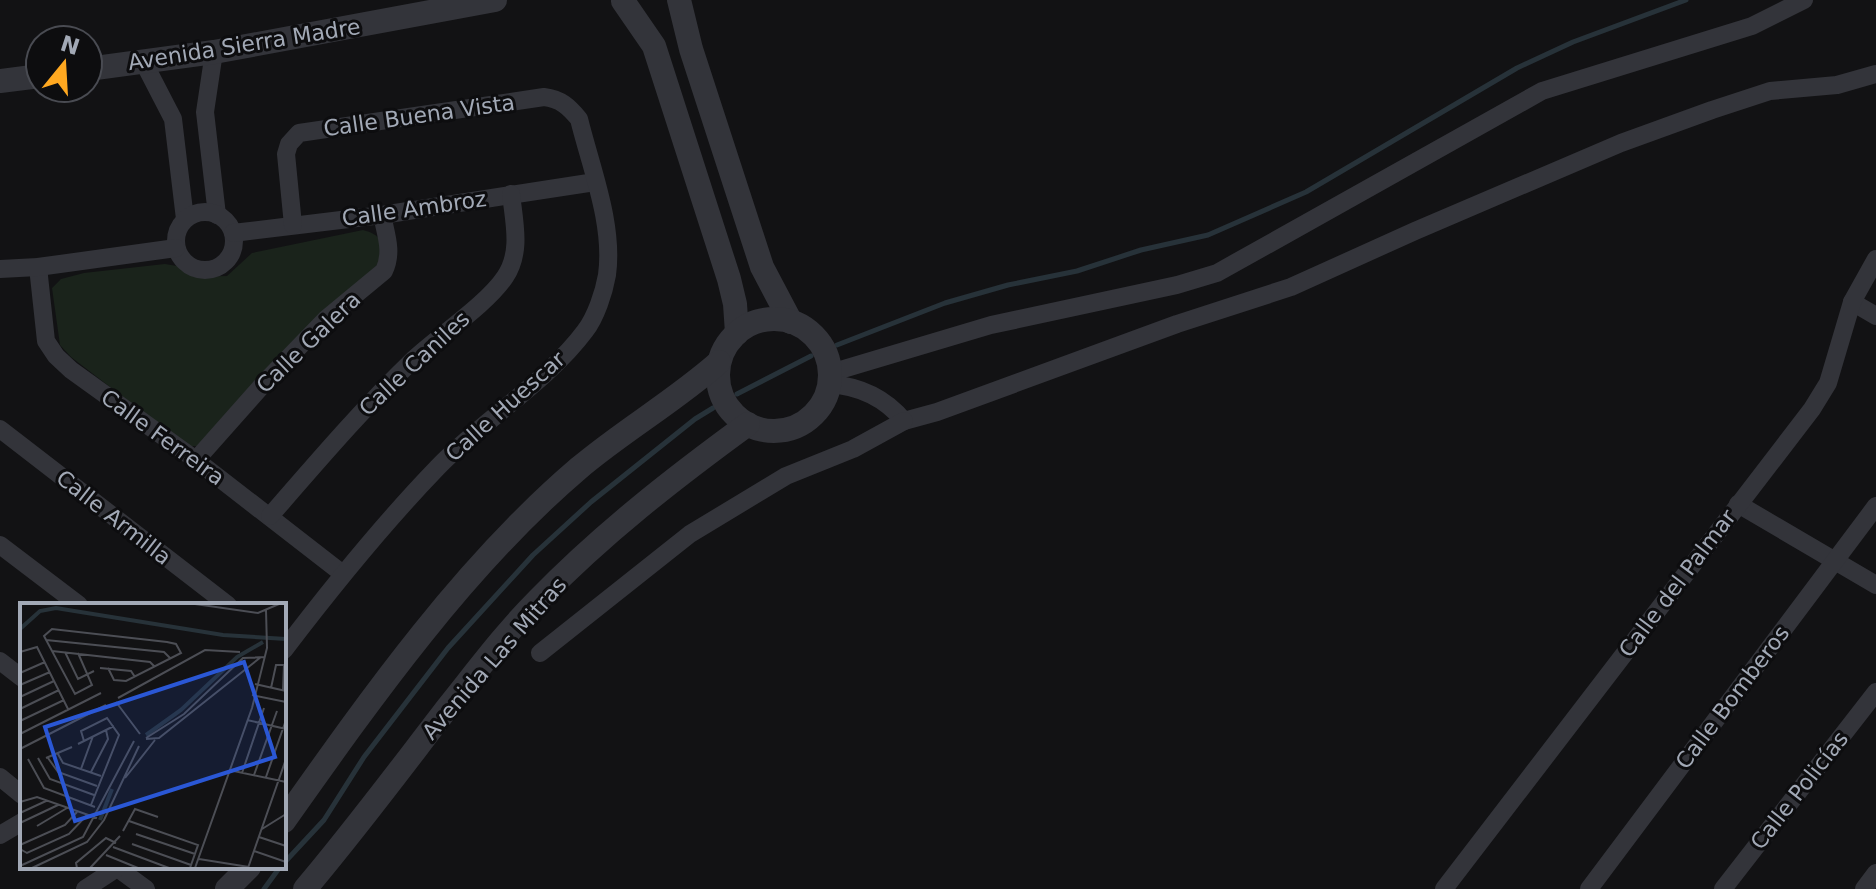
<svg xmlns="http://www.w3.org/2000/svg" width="1876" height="889" font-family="'DejaVu Sans',sans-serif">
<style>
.green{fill:#1a231b}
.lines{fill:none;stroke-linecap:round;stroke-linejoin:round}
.stream{stroke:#273239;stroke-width:5}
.minor{stroke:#33343a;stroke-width:18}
.tertiary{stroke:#33343a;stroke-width:24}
.labels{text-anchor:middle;stroke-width:6;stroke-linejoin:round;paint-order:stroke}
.street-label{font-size:22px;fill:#a2a9b6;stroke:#0d0d0f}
.inset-river{fill:none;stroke:#273239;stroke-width:4}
.inset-road{fill:none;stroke:#4c4e55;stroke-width:2}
.view{fill:#2a57d5;fill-opacity:0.15;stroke:#2a57d5;stroke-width:4}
.inset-edge{fill:none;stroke:#a2a9b6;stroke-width:4}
</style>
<rect width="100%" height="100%" fill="#121214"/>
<path class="green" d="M363,230C382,235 382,242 383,260L315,321L198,446H187L71,357L60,345L52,288L61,279L84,273L165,264L177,266L194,277L227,276L252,253Z"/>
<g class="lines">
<g class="stream">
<path d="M837,345L945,303L1008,285L1077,271L1141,250L1208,235L1306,192L1517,68L1573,42L1686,0"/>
<path d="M737,394L811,356"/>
<path d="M284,863L324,820L364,757L448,648L533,555L591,502L695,419L713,408"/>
<path d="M264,889L280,867"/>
</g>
<g class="minor">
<path d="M214,52L205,112L217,215"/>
<path d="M143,61L173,119L185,219"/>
<circle cx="205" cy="241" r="29"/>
<path d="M233,233L382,215L595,182"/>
<path d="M38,267L46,341L56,356L71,370L196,460L343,574"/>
<path d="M0,269L38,267L176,248"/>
<path d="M1852,302L1876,316"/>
<path d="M830,373L991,325L1177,285L1217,273L1542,91L1752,26L1804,0"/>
<path d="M829,384C859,386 885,398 904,421L937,412L1177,324L1291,287L1415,231L1621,143L1712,110L1770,91L1837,85L1876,74"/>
<path d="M0,429L228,605"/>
<path d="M196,460L267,380L326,319L384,271C393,252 386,235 382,215"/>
<path d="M1738,504L1876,585"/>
<path d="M270,516C317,462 363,408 414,359C440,335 487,304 505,277C522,252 514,222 511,194"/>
<path d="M0,545L79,605"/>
<path d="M284,650C332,587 382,525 437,468C482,421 548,381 585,331C596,317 604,292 607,275C614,224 591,168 579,119C569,107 561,99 544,97L299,133L289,144L286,154L293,225"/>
<path d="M540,653L690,534L786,476L853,449L904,421"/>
<path d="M0,661L22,678"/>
<path d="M0,777L22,795"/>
<path d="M0,835L22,822"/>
<path d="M116,867L146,889"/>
<path d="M85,889L117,868"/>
<path d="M1444,889L1812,409L1828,383L1852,302L1876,259"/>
<path d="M1589,889L1876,506"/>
<path d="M1723,889L1876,692"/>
<path d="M1864,889L1876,873"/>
</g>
<g class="tertiary">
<path d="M679,0L691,49L762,267L791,322"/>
<path d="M623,1L654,46L729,279L735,304L737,333"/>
<path d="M88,69L214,52L495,0"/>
<path d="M0,81L40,76"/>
<circle cx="774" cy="375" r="56"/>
<path d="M284,821C371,698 464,566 579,468C624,430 675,401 719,362"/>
<path d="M227,889L249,867"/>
<path d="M305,889C355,830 401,768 448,707C477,671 505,633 538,600C602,534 674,478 748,424"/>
</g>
</g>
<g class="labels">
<g class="street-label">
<text transform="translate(244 44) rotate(-9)" y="8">Avenida Sierra Madre</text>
<text transform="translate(419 115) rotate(-8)" y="8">Calle Buena Vista</text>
<text transform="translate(414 208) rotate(-8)" y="8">Calle Ambroz</text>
<text transform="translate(308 342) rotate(-44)" y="8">Calle Galera</text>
<text transform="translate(414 363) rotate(-43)" y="8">Calle Caniles</text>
<text transform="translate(505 406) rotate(-42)" y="8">Calle Huescar</text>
<text transform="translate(163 437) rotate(36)" y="8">Calle Ferreira</text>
<text transform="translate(114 517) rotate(38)" y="8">Calle Armilla</text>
<text transform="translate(1677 583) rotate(-53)" y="8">Calle del Palmar</text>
<text transform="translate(494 658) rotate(-49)" y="8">Avenida Las Mitras</text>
<text transform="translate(1732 697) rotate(-53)" y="8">Calle Bomberos</text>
<text transform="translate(1799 790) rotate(-52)" y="8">Calle Policías</text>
</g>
</g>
<g transform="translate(20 603)">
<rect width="266" height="266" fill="#121214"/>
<path class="inset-river" d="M0,26L20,8L36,5L203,32L266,36M126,132L161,107L217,54L243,39M80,217L92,186"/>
<path class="inset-road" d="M175,1L238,10L259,1M26,37L144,49L151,56M32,48L130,59L135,64M0,49L17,44L48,106M45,49L58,76L74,68M58,50L72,82L55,91L24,33L32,26L147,39L156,41L161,50L106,78L94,77L88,65M80,65L111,68L115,74M0,70L25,59M235,81L266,88M0,82L30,69M251,85L256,62H264L263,87M232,92L266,99M0,94L34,78M98,95L185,47L220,49M96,99L120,131M0,106L39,87M227,117L266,126M0,118L44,97M0,131L81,90M126,135L164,111L223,55L245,54M126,136L139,135L241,54M64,138L61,128L87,115L99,132L71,202M58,141L94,123M0,146L86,102M38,151L43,160L81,173M18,155L30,176L74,192M26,155L52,144M28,155L38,169L77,183M8,156L24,185L75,204M61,166L73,133M209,167L266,179M71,169L88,136L86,127M222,170L244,105M234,172L257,108M246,174L266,117M105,175L135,137M0,199L17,194L77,215M0,210L26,198M109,218L178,242L170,265M0,220L38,202M17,223L47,205M242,226L266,211M103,228L115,206L138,214M116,231L175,251M239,234L266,243M112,241L171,262M0,242L45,222L57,209M93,244L149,265M0,246L7,250L49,231L67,212M234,248L266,259M86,252L118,265M179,256L229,264M0,263L63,234L114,138M12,265L67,239L84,217L119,143M57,265L56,260L86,235L96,240M70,265L100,233M175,265L232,105L247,45L246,7M228,265L266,156"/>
<path class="view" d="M224,59L255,154L55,218L25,124Z"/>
<rect width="266" height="266" class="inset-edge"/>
</g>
<g transform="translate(64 64) rotate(18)"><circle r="38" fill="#0d0d0f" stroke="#494b52" stroke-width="2"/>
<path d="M0-6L14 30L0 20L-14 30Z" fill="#ffa820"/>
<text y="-12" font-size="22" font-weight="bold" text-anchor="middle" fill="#a2a9b6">N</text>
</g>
</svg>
